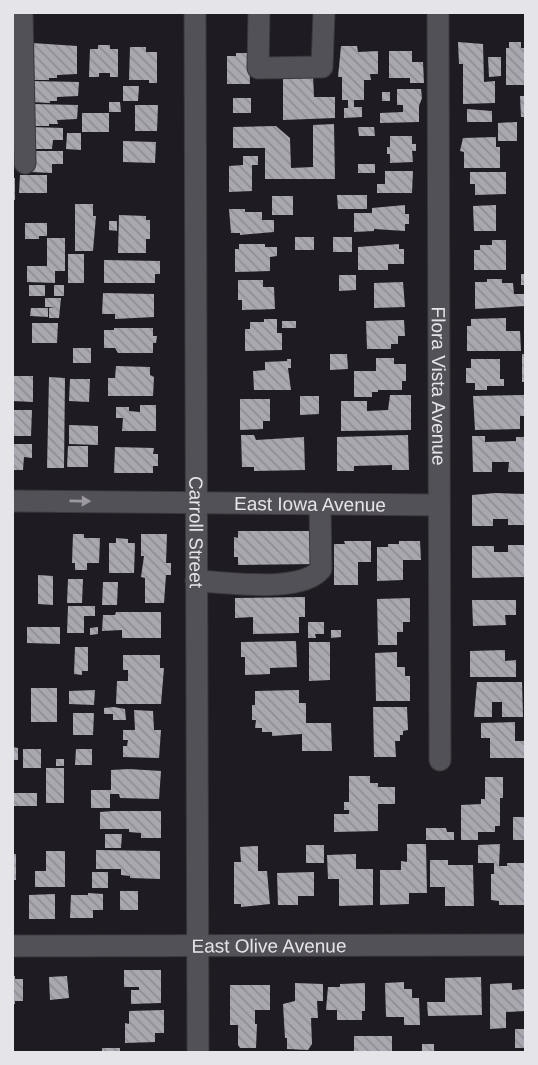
<svg xmlns="http://www.w3.org/2000/svg" width="538" height="1065" font-family="Helvetica,sans-serif">
<style>
.building{fill:url(#building-back-hatch)}
.lines{fill:none;stroke-linecap:round;stroke-linejoin:round}
.minor-casing{stroke:#39383c;stroke-width:23}
.minor{stroke:#535158;stroke-width:21}
.oneway{fill:#9c9aa0}
.labels{text-anchor:middle;stroke-width:7;stroke-linejoin:round;paint-order:stroke}
.street-label{font-size:19px;fill:#e5e4e8;stroke:#1e1c22}
</style>
<defs>
<pattern id="building-back-hatch" width="6" height="6" patternUnits="userSpaceOnUse" patternTransform="scale(1.75)"><rect width="6" height="6" fill="#a9a7af"/><path d="M-1 5l2 2M0 0l6 6M5-1l2 2" fill="none" stroke="#908e95"/></pattern>
</defs>
<rect width="100%" height="100%" fill="#1e1c22"/>
<g class="building">
<path d="M458,42L483,44L484,82L495,81V103L463,104V64H459Z"/>
<path d="M509,42H521V48H526V85H506V48H509Z"/>
<path d="M32,43L77,46V74L57,75V78H49V80H32Z"/>
<path d="M98,45H110V49H118V77H110V73H99V77H89L90,49H98Z"/>
<path d="M341,46H357L358,52L378,51V74H370L371,80H364V100H354V107H362V117L344,118V108H348V100H342V77H338Z"/>
<path d="M130,47H146V52H157V83H149V80H129Z"/>
<path d="M389,51H412V62H423L424,83H410V78H389Z"/>
<path d="M236,53H249L250,84H227V56H236Z"/>
<path d="M488,57H501V76L489,77Z"/>
<path d="M313,75L314,97H335V118L283,120V77Z"/>
<path d="M33,81L79,82L78,96L57,97V101H50V103L32,102Z"/>
<path d="M123,86H139L138,101H123Z"/>
<path d="M397,89H421L422,98L419,106V122L380,123V113L403,112V105H397Z"/>
<rect x="382" y="92" width="8" height="9"/>
<path d="M520,96H526V117H521Z"/>
<rect x="233" y="98" width="18" height="15"/>
<path d="M109,102H120L121,112H109Z"/>
<path d="M33,104L78,105L77,119L57,120L58,124H49V126H32Z"/>
<path d="M135,105H158L157,131H135Z"/>
<path d="M467,109L492,111V122H467Z"/>
<rect x="82" y="113" width="27" height="19"/>
<path d="M517,122V141H498V123Z"/>
<path d="M334,124L335,179H265V148H233V127L276,126L290,138L291,168L313,167V125Z"/>
<path d="M32,127L63,128V140H53L52,149H32Z"/>
<path d="M358,127H374L375,136H359Z"/>
<path d="M67,133H81V150L66,149Z"/>
<path d="M390,136H412V144H416V151H412L413,162L390,163V154H387V147H390Z"/>
<path d="M496,137V147H500V168H464V152L460,151L463,138Z"/>
<path d="M123,141L156,142L155,163L123,162Z"/>
<path d="M32,151H63V164H52V173L31,172Z"/>
<path d="M243,156H258V165H252V191L229,192V166L243,165Z"/>
<rect x="358" y="164" width="17" height="9"/>
<path d="M385,171H413L412,193H377V184H385Z"/>
<path d="M470,172H506V194L475,195V184H470Z"/>
<path d="M20,175H47V193H19Z"/>
<rect x="12" y="178" width="3" height="22"/>
<path d="M337,195H367V209H338Z"/>
<rect x="272" y="196" width="21" height="19"/>
<path d="M75,204H93V216H96L93,251H75Z"/>
<path d="M405,205V214H409V224H405V231L374,229V231L354,232V213H372V208Z"/>
<path d="M496,205V231H474L473,206Z"/>
<path d="M229,209H245V212H262V220H274V232L240,235V233H231Z"/>
<path d="M119,215L146,216V220H150V239H146V253H118Z"/>
<path d="M109,221H117V231L109,230Z"/>
<path d="M25,223H47V236H39V239H25Z"/>
<rect x="295" y="237" width="19" height="13"/>
<rect x="333" y="237" width="19" height="15"/>
<path d="M47,238H65V271H55V283L27,282V266H47Z"/>
<path d="M492,240H506V270H474V250H480V245H492Z"/>
<path d="M239,244H265V247H277V256L270,257V271L235,272V249H239Z"/>
<path d="M399,244V249H404V264H388V270H358V247Z"/>
<rect x="68" y="254" width="16" height="29"/>
<path d="M104,260L160,261V274H155V283H104Z"/>
<rect x="521" y="274" width="5" height="11"/>
<path d="M339,275H356V290L339,291Z"/>
<path d="M487,279H502V283H513L514,294H525V306L475,309V282H487Z"/>
<path d="M238,280H263V287H274L275,309L242,310V300H238Z"/>
<path d="M403,282L405,307L374,308V283Z"/>
<rect x="29" y="285" width="16" height="11"/>
<rect x="54" y="285" width="10" height="11"/>
<path d="M103,293L154,294V317L115,319V314H102Z"/>
<path d="M45,298H61L59,318H49V308L55,307H45Z"/>
<path d="M31,308H48V317L30,316Z"/>
<path d="M506,318V331H520L521,351H467V326H471V319Z"/>
<path d="M264,319H277V333H282V350L245,351V329H250V322H264Z"/>
<path d="M404,320L405,336H398V344H391V349H367L366,321Z"/>
<rect x="282" y="321" width="14" height="7"/>
<path d="M32,323H58L57,343H32Z"/>
<path d="M114,328H153V336H157L156,343H153V353H118L115,348H104V330H114Z"/>
<rect x="73" y="348" width="18" height="15"/>
<path d="M330,354H347L348,369L330,370Z"/>
<rect x="522" y="354" width="4" height="28"/>
<path d="M376,358H394V364H406V381H402V390H378V392H372V397H354V371H376Z"/>
<path d="M287,359H291V368H288L291,390H254L253,371L265,370V362L287,361Z"/>
<path d="M471,359H500V379H504V386H487V390H475V383H466V368H471Z"/>
<path d="M116,366L150,367V375L154,377L153,396H108V378H115Z"/>
<path d="M12,376H33V402L12,401Z"/>
<path d="M49,377L65,378L64,468H47Z"/>
<path d="M70,379H90L89,402L69,401Z"/>
<path d="M390,395H411V430L341,431V401H367V411L388,410Z"/>
<path d="M524,395V416H520V429L475,430L473,396Z"/>
<path d="M300,396H319V414L300,415Z"/>
<path d="M240,399H270V421H263V429L240,430Z"/>
<path d="M140,405H156V431H122L123,418H116V407H129V411L140,412Z"/>
<path d="M13,410H32L31,436H12Z"/>
<path d="M69,425L98,426V445L69,444Z"/>
<path d="M241,435H254L256,440L304,437L305,470L254,471V467H242Z"/>
<path d="M408,435L409,470H392V465L354,466V471H337V437Z"/>
<path d="M472,436H485V442L516,441V437H526V472H508L509,462H492V472H473Z"/>
<path d="M12,444H32V458L24,457L23,470H12Z"/>
<path d="M68,446H88V467H67Z"/>
<path d="M115,447L154,448L153,454H158V466H153V473H114Z"/>
<path d="M495,493L526,494V525H508V519H493V526H472V495Z"/>
<path d="M238,531H313L318,564L238,565V557H234V537L238,538Z"/>
<path d="M73,534H84V538H100L99,563H87V570H75V563H72Z"/>
<path d="M141,534H167L166,563H171V575H166L164,603H145V578L141,577L144,556H141Z"/>
<path d="M116,538L128,539V543H135L134,573H109V543H116Z"/>
<path d="M344,541H371V562H358V585H334V544H345Z"/>
<path d="M399,541H420L421,560H403V580L377,581V547H388V544H399Z"/>
<path d="M508,545H526V577L472,578V546H494V552H508Z"/>
<path d="M38,575L53,576V605L38,604Z"/>
<path d="M68,579H83L82,603H67Z"/>
<path d="M103,582H118L117,605H102Z"/>
<path d="M305,597V617H299V633L253,634V617L235,618V598Z"/>
<path d="M410,598V622H403V632H397V645H378L377,599Z"/>
<path d="M472,600H516V615H505L506,625L473,626Z"/>
<path d="M68,606H95V616H84V633H67Z"/>
<path d="M116,612H161V638H122V630L102,631L103,615H115Z"/>
<path d="M308,622H324V634H315L316,638H308Z"/>
<path d="M27,627H60V644L27,643Z"/>
<path d="M98,627V634L90,635V628Z"/>
<path d="M331,630H341V637L331,638Z"/>
<path d="M296,641L297,667L270,668V674L245,675V657H241V642Z"/>
<path d="M309,642H330V680L309,681Z"/>
<path d="M75,647H88V671H82V675L74,674Z"/>
<path d="M505,650V661L516,660V677H470V651Z"/>
<path d="M397,652V667H405V676H410V701H376L375,653Z"/>
<path d="M123,655H160V668H164L161,704H116L117,681H128V670H123Z"/>
<path d="M477,682H522L523,717H502V702H492V717H474Z"/>
<rect x="31" y="688" width="26" height="34"/>
<path d="M95,690L94,705L69,704V691Z"/>
<path d="M299,690V703H306V723H331L332,751H302V734L272,736V732H262V728H255L256,720H252V705H255V691Z"/>
<path d="M114,707L125,709L126,720H113V714H104V708Z"/>
<path d="M373,707H407L408,730L403,731V735H400V741H395L396,757H374Z"/>
<path d="M134,710L153,711L154,730H161L159,758L123,757V746H127L128,740H123V730H135Z"/>
<path d="M73,713H94L93,735H73Z"/>
<path d="M515,722V741H526V758H490V738H481V723Z"/>
<path d="M12,747L18,748V760H12Z"/>
<rect x="23" y="749" width="18" height="19"/>
<path d="M76,749H92V765H75Z"/>
<rect x="56" y="759" width="8" height="7"/>
<rect x="46" y="768" width="18" height="35"/>
<path d="M129,769L161,771L159,799L120,798L119,794H110V808H91V790H111V770Z"/>
<path d="M349,776H370V783H378V787H395V804H378V831L334,832V814H349V810H344V802H349Z"/>
<path d="M485,777H503V798H500V826H495V832H478V840H461V805L481,804V799H485Z"/>
<rect x="12" y="793" width="25" height="13"/>
<path d="M113,811H161V838H141V833L129,832V829H100V812Z"/>
<rect x="513" y="817" width="13" height="23"/>
<path d="M426,828H446L447,832H454V840H426Z"/>
<path d="M105,834H122L121,848H105Z"/>
<path d="M407,844H426L427,893H409V904L380,905V870H401V861L407,862Z"/>
<path d="M500,844L499,866H507V863H525V905H499V901L491,900V874H494V863H478V845Z"/>
<rect x="306" y="845" width="18" height="18"/>
<path d="M258,846V871H267L270,904L241,907V904H234V862H241L240,847Z"/>
<path d="M96,850L160,851V879L130,878V876L121,875V869H96Z"/>
<path d="M46,851H65V887H35V871H46Z"/>
<rect x="12" y="854" width="4" height="26"/>
<path d="M356,854V869H373V905L339,906V879H328L327,855Z"/>
<path d="M430,860H448V865H473L474,906H445V887H430Z"/>
<rect x="92" y="872" width="16" height="16"/>
<path d="M314,872V896H298V905H278L277,873Z"/>
<rect x="120" y="891" width="18" height="19"/>
<path d="M88,893L103,894V910H93V918H70L71,895H88Z"/>
<path d="M55,894V919H29V895Z"/>
<path d="M124,970H161V1003L131,1004V990H139V987H124Z"/>
<path d="M12,976H15V979H23V1001H15V1004H12Z"/>
<path d="M67,976L69,998L50,1000L49,977Z"/>
<path d="M481,977L482,1015L428,1016L427,1002H445V978Z"/>
<path d="M404,982V989H412V998H419L420,1025H404V1017H386L385,983Z"/>
<path d="M295,983L323,984V1001H317L318,1018H311L312,1044L308,1050L287,1049V1038H285L283,1004L295,1001Z"/>
<path d="M365,983V1011H362V1020H337V1010H326L328,987H340V984Z"/>
<path d="M512,983V990L524,989L525,1011L506,1012V1028L490,1029V984Z"/>
<path d="M230,985H270V1010H255V1024H257L256,1048H240L238,1045V1025H230Z"/>
<path d="M164,1010V1033H155V1042L125,1043V1023L129,1024V1011Z"/>
<rect x="515" y="1029" width="11" height="19"/>
<rect x="354" y="1036" width="38" height="17"/>
<rect x="422" y="1044" width="12" height="9"/>
<rect x="102" y="1048" width="18" height="5"/>
</g>
<g class="lines">
<g class="minor-casing">
<g id="minor">
<path d="M22,12L25,163"/>
<path id="s1" d="M195,12L198,1053"/>
<path d="M259,12L258,68L322,67L324,12"/>
<path id="s2" d="M438,12L440,760"/>
<path id="s3" d="M12,501L439,505"/>
<path d="M196,581C226,582 301,594 321,569L320,504"/>
<path id="s4" d="M12,946L526,945"/>
</g>
</g>
<use href="#minor" class="minor"/>
</g>
<defs><path id="oneway-solid" d="M-6-.8H1V-3.2L6.5 0L1 3.2V.8H-6Z" transform="scale(1.75)"/></defs>
<use class="oneway" href="#oneway-solid" transform="translate(80 501) rotate(1)"/>
<g class="labels">
<g class="street-label">
<text dy="7" stroke="none"><textPath href="#s2" startOffset="374">Flora Vista Avenue</textPath></text>
<text dy="7" stroke="none"><textPath href="#s3" startOffset="298">East Iowa Avenue</textPath></text>
<text dy="7" stroke="none"><textPath href="#s1" startOffset="520">Carroll Street</textPath></text>
<text dy="7" stroke="none"><textPath href="#s4" startOffset="257">East Olive Avenue</textPath></text>
</g>
</g>
<rect width="538" height="1065" fill="none" stroke="#e5e4e8" stroke-width="28"/>
</svg>
